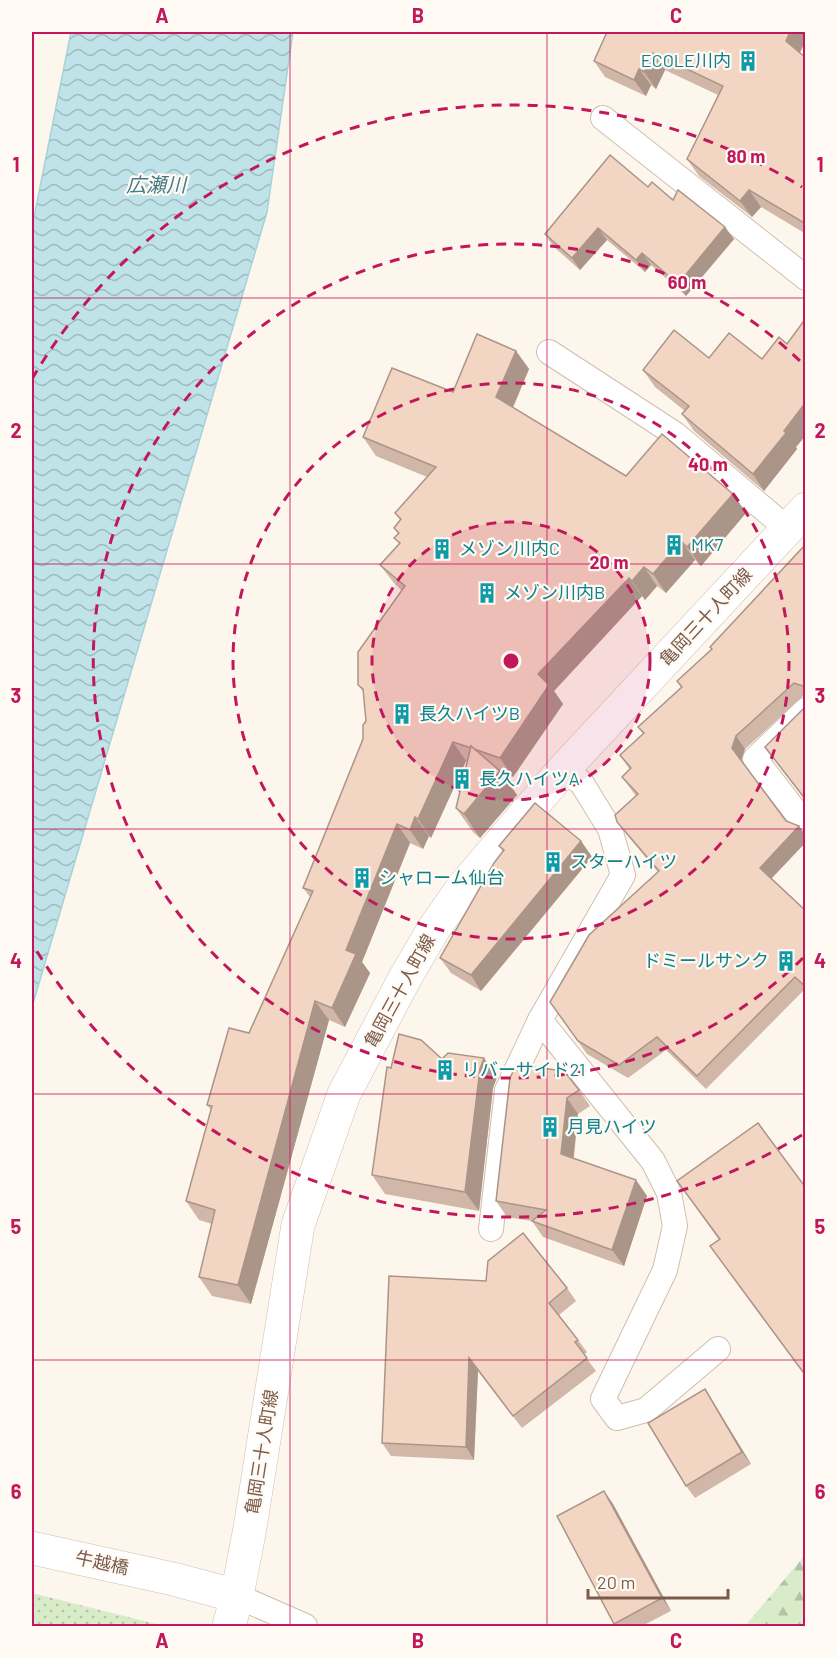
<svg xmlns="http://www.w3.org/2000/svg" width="837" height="1658" font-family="Barlow,'Noto Sans JP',sans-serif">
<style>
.green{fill:url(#green-dots)}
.forest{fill:url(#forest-firs)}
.water{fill:url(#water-waves);stroke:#a5d3da;stroke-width:1.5}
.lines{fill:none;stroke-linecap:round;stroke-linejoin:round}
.service-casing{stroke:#d1beb0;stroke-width:26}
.minor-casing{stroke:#d1beb0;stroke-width:34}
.tertiary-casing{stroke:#d1beb0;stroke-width:34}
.service{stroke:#fff;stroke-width:24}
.minor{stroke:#fff;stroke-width:33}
.tertiary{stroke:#fff;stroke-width:33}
.wall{fill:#d1b7a8}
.shaded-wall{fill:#aa9588}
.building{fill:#f3d5c3;stroke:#aa9588;stroke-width:1.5}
.grid{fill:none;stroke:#c2185b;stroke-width:1.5;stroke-opacity:0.55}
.ring{fill:none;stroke:#c2185b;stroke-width:3;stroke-dasharray:10 8}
.labels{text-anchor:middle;stroke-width:4.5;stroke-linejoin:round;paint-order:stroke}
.culture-label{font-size:18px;fill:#0d838f;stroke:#fffaf3;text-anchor:start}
.street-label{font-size:18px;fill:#7a5c4d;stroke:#fffaf3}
.water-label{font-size:20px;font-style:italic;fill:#437c86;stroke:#fffaf3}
.centre{fill:#c2185b;stroke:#fffaf3;stroke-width:3}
.ring-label{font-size:18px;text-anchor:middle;font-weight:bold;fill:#c2185b;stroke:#fffaf3;stroke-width:4.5;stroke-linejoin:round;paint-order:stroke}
.neatline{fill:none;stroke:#c2185b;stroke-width:2}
.grid-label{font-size:20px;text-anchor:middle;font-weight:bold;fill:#c2185b}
</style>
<defs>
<pattern id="green-dots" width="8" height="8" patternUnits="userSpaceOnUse" patternTransform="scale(1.5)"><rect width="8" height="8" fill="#d8ecc9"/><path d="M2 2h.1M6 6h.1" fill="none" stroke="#b4c2a5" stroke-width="1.8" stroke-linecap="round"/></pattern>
<pattern id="forest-firs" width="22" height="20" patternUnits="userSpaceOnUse" patternTransform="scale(1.5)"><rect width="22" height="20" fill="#d8ecc9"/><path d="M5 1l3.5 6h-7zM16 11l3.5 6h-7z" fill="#b4c2a5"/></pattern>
<pattern id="water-waves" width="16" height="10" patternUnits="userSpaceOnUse" patternTransform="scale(1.5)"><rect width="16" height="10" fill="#bfe3e8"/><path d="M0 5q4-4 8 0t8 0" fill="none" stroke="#a0bbbe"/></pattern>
</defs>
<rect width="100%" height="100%" fill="#fdf6ec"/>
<path class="green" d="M32,1593L156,1624L155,1626H32Z"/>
<path class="forest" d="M805,1555V1626H745Z"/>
<path class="water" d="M71,32H293L267,212L32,1007V227Z"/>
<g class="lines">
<g class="service-casing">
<g id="service">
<path d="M603,118L806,278"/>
<path d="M549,352L675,434L789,530"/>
<path d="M806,710L755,759L806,825"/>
<path d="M562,771L581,782L610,829L623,875L540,1020L653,1161L669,1193L675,1226L665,1270L603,1399L617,1418L646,1410L718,1349"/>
<path d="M491,1229L507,1090L540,1020"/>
<path d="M237,1596L305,1626"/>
</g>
</g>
<g class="minor-casing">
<path id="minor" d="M229,1626L237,1596"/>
</g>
<g class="tertiary-casing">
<path id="tertiary" d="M32,1548L173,1579L237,1596L250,1528L298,1225L344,1094L405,978L433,930L463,887L562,771L806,509"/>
</g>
<use href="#service" class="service"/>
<use href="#minor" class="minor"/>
<use href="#tertiary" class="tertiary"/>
</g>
<g class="wall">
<path d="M806,36V40L800,53L806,58V234L761,207L752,217L699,176L687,159L718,95L665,70L656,89L651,85L646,96L605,77L594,61Z"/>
<path d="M648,187L673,200L734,239L686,296L651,265L645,272L607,240L580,270L553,246L545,234Z"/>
<path d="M806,318V435L796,447L797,449L764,491L694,431L682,414L685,411L655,387L643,370L709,358L762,359L787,344Z"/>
<path d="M516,351L529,369L513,408L626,476L733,494L746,513L701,566L695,560L666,593L657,586L645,600L642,596L554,691L563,704L513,777L502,773L517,795L480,838L473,832L456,808L467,761H466L431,838L429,836L423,849L410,843L362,962L370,973L345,1027L329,1020L251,1304L212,1296L199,1277L212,1224L199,1220L186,1201L211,1110L207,1105L249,1033L311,898L303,888L363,739L366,721L364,693L358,685L402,591L394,583L380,565L399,544L394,538L398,534L394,528L400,520L395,513L427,477L376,456L363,437L453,392Z"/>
<path d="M806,544V697L803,696L745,749L741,760L786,821L799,826L806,836V842L771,879L806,911V992L804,990L706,1089L666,1050L628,1078L587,1054L550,1002L658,872L627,835L617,822L636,796L622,777L630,770L620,755L643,734L638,727L681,687L677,681L712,650L710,647Z"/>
<path d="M806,706V801L765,747Z"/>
<path d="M581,841L592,857L481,991L451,973L440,958L503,852L499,846Z"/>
<path d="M442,1059L497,1077L493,1088L479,1211L385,1194L372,1175L391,1068Z"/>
<path d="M510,1078L579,1090L590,1106L578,1114L574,1158L636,1180L647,1196L624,1266L543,1237L532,1221L507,1217L496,1201Z"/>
<path d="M677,1181L806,1188V1377L710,1246L719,1240Z"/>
<path d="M389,1276L567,1288L576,1301L559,1315L587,1352L584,1355L596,1371L522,1428L478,1371L474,1460L391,1456L382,1443Z"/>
<path d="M713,1402L751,1464L695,1498L686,1486Z"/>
<path d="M604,1491L613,1504L671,1611L642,1626H616L614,1624Z"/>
</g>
<g class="shaded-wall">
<path d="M790,32H802L806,36V40L797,58L786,41Z"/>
<path d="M653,53L665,70L656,89L644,72Z"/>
<path d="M639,69L651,85L646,96L634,80Z"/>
<path d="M749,190L761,207L752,217L740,201Z"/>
<path d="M725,227L734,239L686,296L678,284Z"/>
<path d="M598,228L607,240L580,270L572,258Z"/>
<path d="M642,253L651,265L645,272L636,260Z"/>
<path d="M516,351L529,369L509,416L496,397Z"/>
<path d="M806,402V435L796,447L797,449L764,491L753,474Z"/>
<path d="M733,494L746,513L701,566L687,547Z"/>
<path d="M681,541L695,560L666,593L653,574Z"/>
<path d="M644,567L657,586L645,600L632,581Z"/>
<path d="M629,578L642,596L554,691L563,704L513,777L500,758L538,674Z"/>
<path d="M736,736L745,749L741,761L732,748Z"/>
<path d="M453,742L466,761L431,838L418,819Z"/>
<path d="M500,771L517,795L480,838L464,814Z"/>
<path d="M415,817L429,836L423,849L410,830Z"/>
<path d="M397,824L410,843L362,962L370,973L345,1027L332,1008L346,950Z"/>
<path d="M799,826L806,836V842L769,881L760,868Z"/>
<path d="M581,841L592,857L481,991L471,975Z"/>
<path d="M315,1001L329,1020L251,1304L238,1285Z"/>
<path d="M484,1058L497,1077L493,1088L479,1211L465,1192L480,1069Z"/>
<path d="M567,1098L578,1114L572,1170L561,1154Z"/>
<path d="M636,1180L647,1196L624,1266L612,1250Z"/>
<path d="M469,1358L478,1371L474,1460L466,1447Z"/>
<path d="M705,1389L713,1402L751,1464L742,1452Z"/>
<path d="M604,1491L613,1504L671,1611L662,1598Z"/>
</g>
<g class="building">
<path d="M607,32H790L786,41L806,58V224L749,190L740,201L687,159L723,86L653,53L644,72L639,69L634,80L594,61Z"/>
<path d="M610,155L648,187L652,182L673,200L678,190L725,227L678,284L642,253L636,260L598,228L572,258L545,234Z"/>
<path d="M806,318V402L784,431L786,433L753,474L682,414L689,406L643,370L674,330L709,358L729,333L762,359L779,337L787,344Z"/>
<path d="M477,334L516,351L496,397L626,476L662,434L733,494L687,547L681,541L653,574L644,567L632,581L629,578L538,674L549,685L500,758L474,749L471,746V748L453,742L418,819L415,817L410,830L397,824L346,950L356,954L332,1008L315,1001L238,1285L199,1277L215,1210L186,1201L212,1106L207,1105L229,1028L249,1033L313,891L303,888L363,739V725L366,721L363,689L358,685V652L405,586L380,565L400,543L394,538L399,533L394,528L401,519L395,513L436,467L363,437L392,368L453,392Z"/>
<path d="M806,544V687L794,683L736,736L732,748L786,821L799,826L760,868L806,911V987L795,977L697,1076L657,1037L619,1065L578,1041L550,1002L589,935L659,871L617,822L615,815L638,794L622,777L631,768L620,755L644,733L638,727L682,687L677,681L712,649L710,647Z"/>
<path d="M806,706V800L765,747Z"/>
<path d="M471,746L500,771L464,814L456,808Z"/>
<path d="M535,803L581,841L471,975L440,958L494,863L504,850L499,846Z"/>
<path d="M399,1034L421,1040L442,1059L448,1053L484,1058L480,1069L465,1192L372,1175L387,1067L391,1068Z"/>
<path d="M516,1065L564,1071L579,1090L567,1098L561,1154L636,1180L612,1250L532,1221L546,1210L496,1201L510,1078Z"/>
<path d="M758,1123L806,1188V1376L710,1246L720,1239L677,1181Z"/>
<path d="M523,1233L567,1288L549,1303L578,1340L575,1342L587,1358L513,1416L469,1358L466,1447L382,1443L389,1276L486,1281L488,1261Z"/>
<path d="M705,1389L742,1452L686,1486L648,1423Z"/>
<path d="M604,1491L662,1598L614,1624L557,1516Z"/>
</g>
<path class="grid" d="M290,32V1626M547,32V1626M32,298H806M32,564H806M32,829H806M32,1094H806M32,1360H806"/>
<circle cx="511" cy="661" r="139" fill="#c2185b" fill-opacity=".12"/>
<g class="ring">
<circle cx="511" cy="661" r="139"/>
<circle cx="511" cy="661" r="278"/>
<path d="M803 958A417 417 0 1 1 803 364"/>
<path d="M802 1135A556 556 0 0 1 32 943M32 379A556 556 0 0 1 802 187"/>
</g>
<defs>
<g id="building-bare" transform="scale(1.62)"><path d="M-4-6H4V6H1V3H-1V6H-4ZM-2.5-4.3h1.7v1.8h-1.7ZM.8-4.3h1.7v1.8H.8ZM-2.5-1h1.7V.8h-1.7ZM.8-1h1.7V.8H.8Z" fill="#0f9aa8" stroke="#fffaf3" stroke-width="2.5" paint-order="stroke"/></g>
</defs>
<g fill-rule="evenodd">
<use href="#building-bare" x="748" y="61"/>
<use href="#building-bare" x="674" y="545"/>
<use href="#building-bare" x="442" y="549"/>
<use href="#building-bare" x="487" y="593"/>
<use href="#building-bare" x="402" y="714"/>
<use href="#building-bare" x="462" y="779"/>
<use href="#building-bare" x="553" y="862"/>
<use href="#building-bare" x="362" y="878"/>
<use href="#building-bare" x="786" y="961"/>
<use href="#building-bare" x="445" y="1070"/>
<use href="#building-bare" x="550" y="1127"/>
</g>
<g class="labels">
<g class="culture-label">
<text x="731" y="67" text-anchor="end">ECOLE川内</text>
<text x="691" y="551">MK7</text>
<text x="459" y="555">メゾン川内C</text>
<text x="504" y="599">メゾン川内B</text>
<text x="419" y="720">長久ハイツB</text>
<text x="479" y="785">長久ハイツA</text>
<text x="570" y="868">スターハイツ</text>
<text x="379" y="884">シャローム仙台</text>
<text x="769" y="967" text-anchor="end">ドミールサンク</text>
<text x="462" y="1076">リバーサイド21</text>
<text x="567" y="1133">月見ハイツ</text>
</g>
<g class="street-label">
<text transform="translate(706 617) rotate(-47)" y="6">亀岡三十人町線</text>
<text transform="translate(400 991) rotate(-61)" y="6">亀岡三十人町線</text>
<text transform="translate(262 1452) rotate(-81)" y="6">亀岡三十人町線</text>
<text transform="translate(102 1563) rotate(12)" y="6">牛越橋</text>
</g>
<g class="water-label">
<text x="156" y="192">広瀬川</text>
</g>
</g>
<circle cx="511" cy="661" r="9" class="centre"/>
<g class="ring-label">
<text x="746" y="163">80 m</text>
<text x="687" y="289">60 m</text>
<text x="708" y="471">40 m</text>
<text x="609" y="569">20 m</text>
</g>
<rect width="837" height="1658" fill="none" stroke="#fffaf3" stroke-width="66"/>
<path d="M588 1589v9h140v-9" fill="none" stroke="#7a5c4d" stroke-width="3"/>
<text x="597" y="1589" font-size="18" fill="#7a5c4d" stroke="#fffaf3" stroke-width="4.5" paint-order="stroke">20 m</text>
<rect x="33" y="33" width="771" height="1592" class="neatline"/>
<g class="grid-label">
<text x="162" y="23">A</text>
<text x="418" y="23">B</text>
<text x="676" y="23">C</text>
<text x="16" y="172">1</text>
<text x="820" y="172">1</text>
<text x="16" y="438">2</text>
<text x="820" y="438">2</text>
<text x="16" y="703">3</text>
<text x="820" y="703">3</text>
<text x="16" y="968">4</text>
<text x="820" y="968">4</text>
<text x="16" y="1234">5</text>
<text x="820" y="1234">5</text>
<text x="16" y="1499">6</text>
<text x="820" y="1499">6</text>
<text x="162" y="1648">A</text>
<text x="418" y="1648">B</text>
<text x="676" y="1648">C</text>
</g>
</svg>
